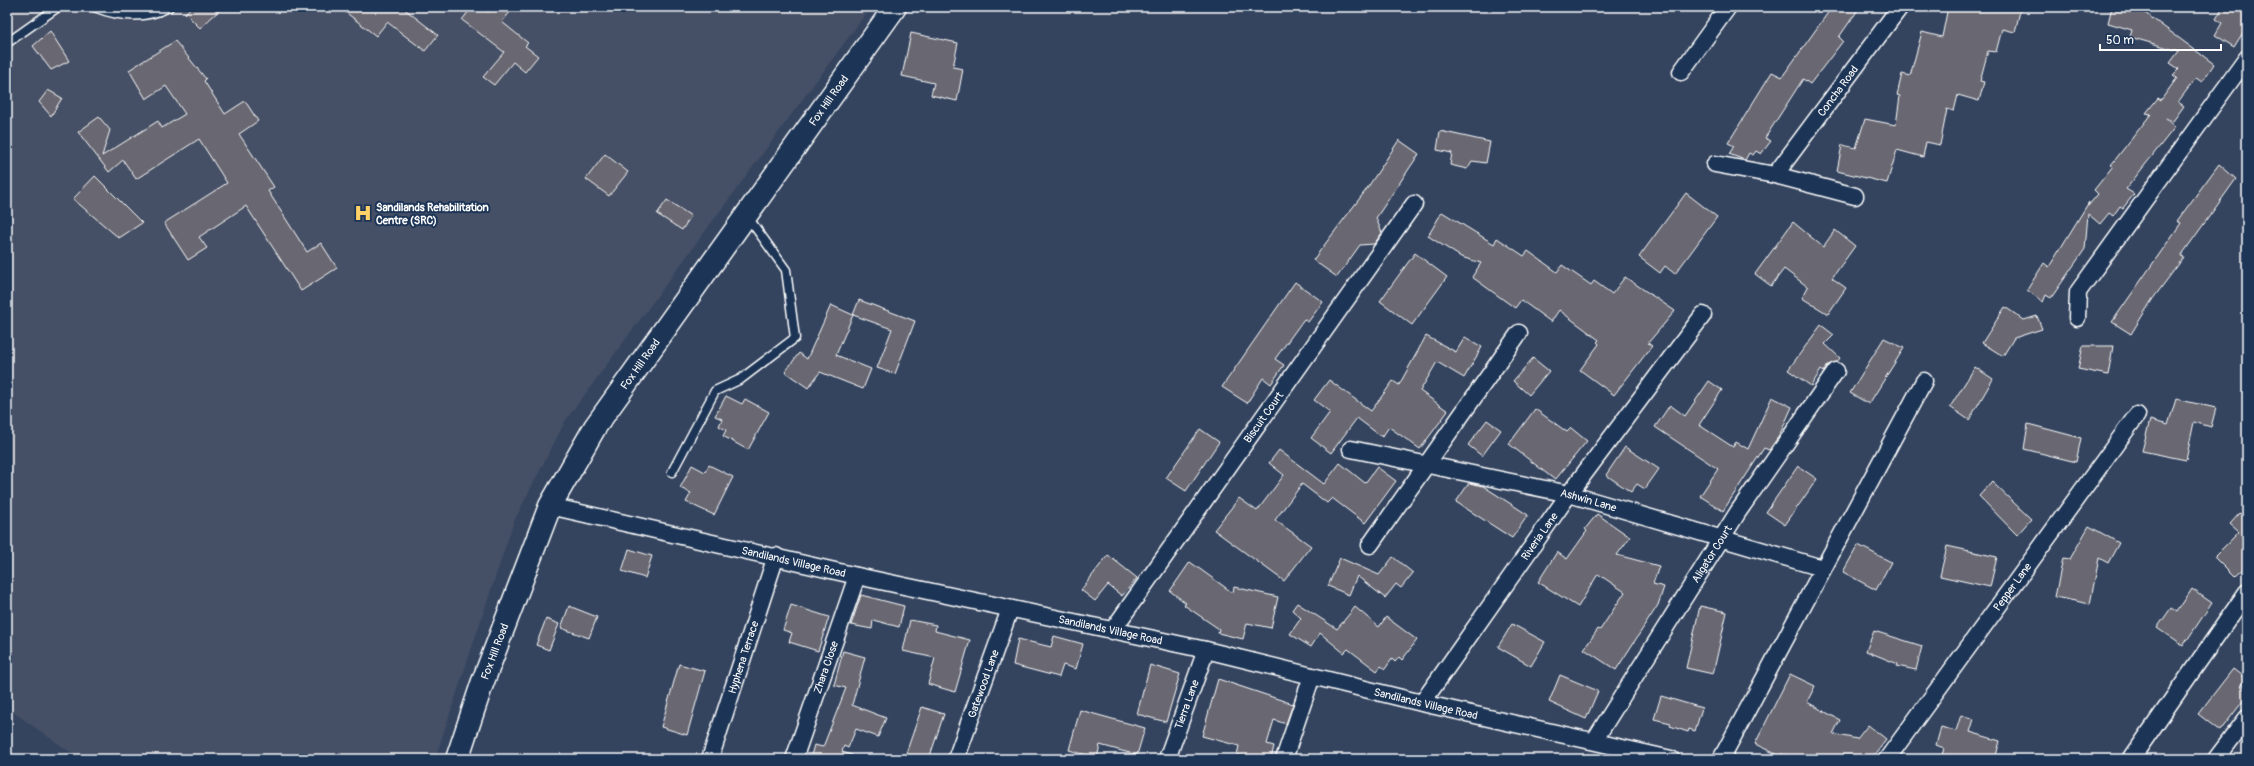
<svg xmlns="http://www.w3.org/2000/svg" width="2254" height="766" font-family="Pangolin,sans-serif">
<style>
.built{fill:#444f65}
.building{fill:#696872;stroke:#fff}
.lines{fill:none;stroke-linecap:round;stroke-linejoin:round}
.lane-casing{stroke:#fff;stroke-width:11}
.street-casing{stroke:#fff;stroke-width:19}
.secondary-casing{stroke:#fff;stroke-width:25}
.lane{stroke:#1d3557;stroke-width:8}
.street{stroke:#1d3557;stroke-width:16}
.secondary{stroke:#1d3557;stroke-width:22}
.labels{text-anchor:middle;stroke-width:4;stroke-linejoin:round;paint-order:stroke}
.street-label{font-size:11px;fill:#fff;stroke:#1d3557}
.poi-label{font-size:11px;font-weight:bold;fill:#fff;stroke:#1d3557;text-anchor:start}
</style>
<rect width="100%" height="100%" fill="#34445f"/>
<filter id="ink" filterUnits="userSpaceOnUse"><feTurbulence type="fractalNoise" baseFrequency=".025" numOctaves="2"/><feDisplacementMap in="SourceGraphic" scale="8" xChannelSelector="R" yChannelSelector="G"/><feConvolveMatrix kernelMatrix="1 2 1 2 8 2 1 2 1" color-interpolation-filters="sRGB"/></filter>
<g filter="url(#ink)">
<path class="built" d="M7,7H871L566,420L514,521L435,759H80L7,708Z"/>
<g class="building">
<path d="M192,7H223L200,28L185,13Z"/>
<path d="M339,7H402L438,35L425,51L387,22L376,36Z"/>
<path d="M472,7H482L488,12L493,7H514L502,22L528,43L525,46L538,56L525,72L513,62L494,85L483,77L504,52L462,20Z"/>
<path d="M1832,7H1860L1839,37L1843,41L1810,84L1803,79L1765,138L1771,141L1761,154L1756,151L1753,155L1749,153L1745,160L1729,154L1734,146L1728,143L1772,72L1782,77Z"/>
<path d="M1948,7H2021L2015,32L2002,29L1996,52L1988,51L1980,81L1984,82L1979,101L1958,95L1954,111L1947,109L1940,145L1926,142L1923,157L1897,150L1887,183L1837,171L1842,145L1856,148L1865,119L1896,125L1900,96L1897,95L1902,74L1910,76L1922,32L1942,37Z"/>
<path d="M2112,7H2137L2214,64L2202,82L2196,78L2178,102L2184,106L2173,121L2165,118L2175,127L2126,189L2134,194L2123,208L2120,206L2113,216L2109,213L2100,224L2088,214L2085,249L2051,298L2046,295L2043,302L2027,290L2044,263L2049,267L2089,202L2088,206L2098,194L2094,190L2113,166L2111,165L2151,114L2146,113L2158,98L2161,100L2177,78L2173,75L2179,69L2170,63L2179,51L2130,37L2132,30L2108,23Z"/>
<path d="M2223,7H2239L2247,12V26L2234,47L2215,35L2222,23L2216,19Z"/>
<path d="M50,31L69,61L51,70L33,46Z"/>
<path d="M911,33L958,43L953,67L963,69L957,101L931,95L934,83L902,76Z"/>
<path d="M175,41L206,79L204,81L225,114L245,101L258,121L239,134L274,187L268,191L307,252L321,243L337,268L301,291L246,206L199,237L207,248L188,260L164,223L227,183L199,139L136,179L123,160L109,172L78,132L99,117L110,130L102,156L158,121L162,128L185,114L166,86L146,99L129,70Z"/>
<path d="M48,90L62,98L51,116L39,102Z"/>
<path d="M1440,131L1490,142L1486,163L1472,161L1467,169L1450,165L1452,153L1437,150Z"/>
<path d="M1399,140L1419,154L1376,218L1382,233L1374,244L1360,245L1337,277L1313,260L1366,190Z"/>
<path d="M605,154L628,172L609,196L586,179Z"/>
<path d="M2219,164L2236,179L2181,256L2184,257L2152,300L2131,334L2112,322L2181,223L2177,221Z"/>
<path d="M95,176L142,223L119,238L73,199Z"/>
<path d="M1686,193L1717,217L1675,274L1665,266L1660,273L1639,257Z"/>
<path d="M667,200L691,216L682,230L657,214Z"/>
<path d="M1442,212L1494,244L1497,238L1524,256L1528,251L1557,272L1562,265L1591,285L1594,281L1612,294L1625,277L1675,311L1648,343L1652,346L1614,395L1580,370L1599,344L1597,342L1599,340L1559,310L1551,322L1521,300L1515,308L1472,277L1481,263L1461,257L1428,236Z"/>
<path d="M1793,222L1823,247L1835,230L1855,246L1832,278L1846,288L1828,314L1802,298L1808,287L1784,269L1771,286L1755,274Z"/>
<path d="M1415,253L1447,277L1412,325L1380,301Z"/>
<path d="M1295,282L1323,302L1308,322L1304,319L1275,359L1284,365L1271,384L1263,378L1247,403L1222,387Z"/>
<path d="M859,300L915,321L895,374L877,368L892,329L853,315Z"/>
<path d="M831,305L853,315L836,355L871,369L863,389L820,372L808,388L785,372L799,353L807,359Z"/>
<path d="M2005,307L2024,320L2037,316L2042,329L2014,338L2003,356L1982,343Z"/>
<path d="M1821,325L1834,335L1825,344L1840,358L1837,362L1828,365L1824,372L1821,370L1811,386L1788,370Z"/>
<path d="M1426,336L1456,352L1465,337L1482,347L1464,378L1437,362L1420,391L1448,411L1420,449L1389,427L1382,437L1357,418L1331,453L1311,438L1330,412L1314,400L1329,380L1371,411L1393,381L1399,385Z"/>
<path d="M1884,338L1904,348L1869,404L1850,393Z"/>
<path d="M2083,346H2113L2108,375L2078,369Z"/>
<path d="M1533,358L1549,371L1529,395L1513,381Z"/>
<path d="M1975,367L1993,379L1969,420L1950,407Z"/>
<path d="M1709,381L1722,390L1699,425L1733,447L1736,442L1748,449L1772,397L1792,407L1779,436L1769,450L1764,448L1723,511L1700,496L1718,469L1655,427L1670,405L1685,416Z"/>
<path d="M726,396L742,404L745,399L769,412L748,450L723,436L726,430L719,426L722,419L715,416Z"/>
<path d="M2176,399L2216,408L2211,427L2194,422L2186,460L2142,451L2150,420L2168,425Z"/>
<path d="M1535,409L1567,432L1571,428L1587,441L1555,480L1509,444Z"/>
<path d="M1487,420L1501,430L1482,456L1468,445Z"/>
<path d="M2028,424L2081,438L2076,462L2024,449Z"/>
<path d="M1200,429L1219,442L1186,491L1166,478Z"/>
<path d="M1625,447L1659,469L1645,489L1637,484L1631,492L1606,475Z"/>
<path d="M1279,450L1324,484L1340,463L1365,483L1377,467L1396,481L1365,523L1332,498L1327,503L1302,484L1275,520L1311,546L1284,581L1214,530L1239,498L1257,511L1284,475L1269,463Z"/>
<path d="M692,465L705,472L709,465L733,477L714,515L686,502L691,493L680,488Z"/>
<path d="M1798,466L1817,479L1785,525L1766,512Z"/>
<path d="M1992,482L2031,519L2017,535L1979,496Z"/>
<path d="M1469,483L1483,486L1528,515L1512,538L1456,502Z"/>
<path d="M2240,513L2247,520V565L2234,577L2214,557L2239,532L2230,524Z"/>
<path d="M1597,514L1630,537L1617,555L1659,566L1653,584L1664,587L1658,605L1616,670L1584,649L1598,629L1600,630L1625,592L1598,574L1578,607L1538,582L1557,552L1567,559L1587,531L1585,529Z"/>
<path d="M2089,526L2119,543L2108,563L2099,558L2090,604L2055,597L2063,558L2070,559Z"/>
<path d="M1858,545L1891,562L1876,590L1843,572Z"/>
<path d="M1947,546L1997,557L1990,587L1940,576Z"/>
<path d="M629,549L652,556L645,578L622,571Z"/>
<path d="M1108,555L1137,578L1122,596L1108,585L1095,601L1081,590Z"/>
<path d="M1393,557L1413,573L1401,588L1396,584L1385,598L1357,576L1349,595L1328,586L1340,558L1379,575Z"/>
<path d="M1190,562L1233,593L1234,587L1278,597L1271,628L1247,623L1243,639L1218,633L1219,629L1184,605L1186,603L1170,591Z"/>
<path d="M2192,589L2212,603L2183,646L2157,628L2171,608L2177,612Z"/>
<path d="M861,595L904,606L899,627L873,620L872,629L851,625Z"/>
<path d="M1297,603L1337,629L1355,607L1379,627L1386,617L1417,640L1402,660L1399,657L1395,662L1392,659L1385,669L1381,666L1377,671L1348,649L1344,653L1320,633L1311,647L1290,634L1301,618L1292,610Z"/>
<path d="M791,605L829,617L818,651L789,642L792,633L783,630Z"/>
<path d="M569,606L597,617L589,638L561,628Z"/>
<path d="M1700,606L1727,612L1713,674L1686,668Z"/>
<path d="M546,619L559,624L549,650L536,645Z"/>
<path d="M910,620L936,625L935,631L970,640L955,692L928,684L935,658L903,651Z"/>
<path d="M1512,624L1545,642L1531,666L1498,647Z"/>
<path d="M1874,631L1922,646L1916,670L1897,666L1898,664L1866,651Z"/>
<path d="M1054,636L1083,644L1076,669L1063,665L1059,677L1013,665L1018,639L1051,647Z"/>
<path d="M843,651L865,657L852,705L886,718L878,737L856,729L848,748L844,746L842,752L852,755L851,759H810L814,745L823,747L846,688L834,685Z"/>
<path d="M679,664L705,671L687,735L661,727Z"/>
<path d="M1150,665L1180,674L1166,722L1137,714Z"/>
<path d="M2233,669L2246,679L2240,686L2247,691V696L2220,731L2198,714Z"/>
<path d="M1790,674L1815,686L1807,702L1840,720L1833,734L1857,739L1868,725L1886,739L1871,759H1805L1781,754L1780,756L1755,744Z"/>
<path d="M1560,675L1598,691L1586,719L1549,702Z"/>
<path d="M1218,679L1293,704L1286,724L1274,720L1267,744L1274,746L1271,759H1251L1237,755L1239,746L1202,736Z"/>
<path d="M1661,696L1702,708L1695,731L1689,729L1688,732L1670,726L1671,723L1654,719Z"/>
<path d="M922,707L944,714L929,759H904Z"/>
<path d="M1080,710L1145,728L1137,755L1100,745L1097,758L1069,750Z"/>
<path d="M1961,715L1974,719L1970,732L2000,741L1995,759H1941L1944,748L1936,745L1941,727L1956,731Z"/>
</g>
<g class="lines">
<g class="lane-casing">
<g id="lane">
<path d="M94,7C119,17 144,20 169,7"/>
<path d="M7,43L58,7"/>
<path d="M672,472L715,391L741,379L795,338L786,270L747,216"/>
</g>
</g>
<g class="street-casing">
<g id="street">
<path d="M1681,72L1728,7"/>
<path d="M1715,164L1775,175L1855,196"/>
<path id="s1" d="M1775,175L1900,7"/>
<path d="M2077,318L2078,292L2247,58"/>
<path id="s2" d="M1351,449L1569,494L1822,568"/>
<path id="s3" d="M550,506L857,576L1206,650L1422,703L1671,759"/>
<path d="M1370,545L1519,333"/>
<path id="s4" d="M1112,631L1414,204"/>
<path id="s5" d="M1422,703L1569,494L1703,315"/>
<path id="s6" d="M1594,741L1738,512L1836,371"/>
<path id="s7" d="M710,759L776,556"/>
<path id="s8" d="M794,759L857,576"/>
<path id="s9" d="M956,759L1010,609"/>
<path id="s10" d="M1167,759L1206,650"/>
<path d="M1284,759L1312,676"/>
<path d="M1721,759L1924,381"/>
<path id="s11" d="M1887,759L2137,415"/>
<path d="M2131,759L2247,592"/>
<path d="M2216,759L2247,718"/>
</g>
</g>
<g class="secondary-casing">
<g id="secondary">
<path id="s12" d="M457,759L482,684L550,506L595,427L895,7"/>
</g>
</g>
<use href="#lane" class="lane"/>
<use href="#street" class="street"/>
<use href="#secondary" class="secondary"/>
</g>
</g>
<defs>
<g id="hospital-bare" transform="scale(1.38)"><path d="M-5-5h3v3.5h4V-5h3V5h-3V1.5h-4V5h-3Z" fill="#ffd166" stroke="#1d3557" stroke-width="2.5" paint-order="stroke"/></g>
</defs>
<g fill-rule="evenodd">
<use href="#hospital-bare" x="363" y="213"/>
</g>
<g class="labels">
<g class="street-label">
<text dy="4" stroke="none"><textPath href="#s1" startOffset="105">Concha Road</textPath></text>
<text dy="4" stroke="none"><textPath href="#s12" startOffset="762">Fox Hill Road</textPath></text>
<text dy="4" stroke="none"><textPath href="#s12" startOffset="438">Fox Hill Road</textPath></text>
<text dy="4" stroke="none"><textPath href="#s4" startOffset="262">Biscuit Court</textPath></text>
<text dy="4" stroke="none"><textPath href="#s2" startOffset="243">Ashwin Lane</textPath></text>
<text dy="4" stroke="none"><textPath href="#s5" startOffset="204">Riveria Lane</textPath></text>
<text dy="4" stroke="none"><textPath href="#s6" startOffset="221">Aligator Court</textPath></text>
<text dy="4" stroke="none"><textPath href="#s3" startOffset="250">Sandilands Village Road</textPath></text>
<text dy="4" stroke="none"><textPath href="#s11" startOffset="213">Pepper Lane</textPath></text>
<text dy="4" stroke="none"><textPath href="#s3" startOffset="574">Sandilands Village Road</textPath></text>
<text dy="4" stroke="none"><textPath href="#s12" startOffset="114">Fox Hill Road</textPath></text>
<text dy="4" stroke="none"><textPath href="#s7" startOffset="107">Hyphena Terrace</textPath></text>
<text dy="4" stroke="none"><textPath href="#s8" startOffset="97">Zhara Close</textPath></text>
<text dy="4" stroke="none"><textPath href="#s9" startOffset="80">Gatewood Lane</textPath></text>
<text dy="4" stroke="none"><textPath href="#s3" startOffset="898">Sandilands Village Road</textPath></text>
<text dy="4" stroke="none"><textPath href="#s10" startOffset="58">Tierra Lane</textPath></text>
</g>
<g class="poi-label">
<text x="376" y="211">Sandilands Rehabilitation<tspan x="376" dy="13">Centre (SRC)</tspan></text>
</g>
</g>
<rect width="2254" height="766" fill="none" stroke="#1d3557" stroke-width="24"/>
<rect x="12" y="12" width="2230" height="742" fill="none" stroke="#fff" stroke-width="1.5" filter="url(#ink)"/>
<path d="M2100 44v6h121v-6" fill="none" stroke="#ffffff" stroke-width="2"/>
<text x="2106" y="44" font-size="12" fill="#ffffff" stroke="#1d3557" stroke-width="3" paint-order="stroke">50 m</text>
</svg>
